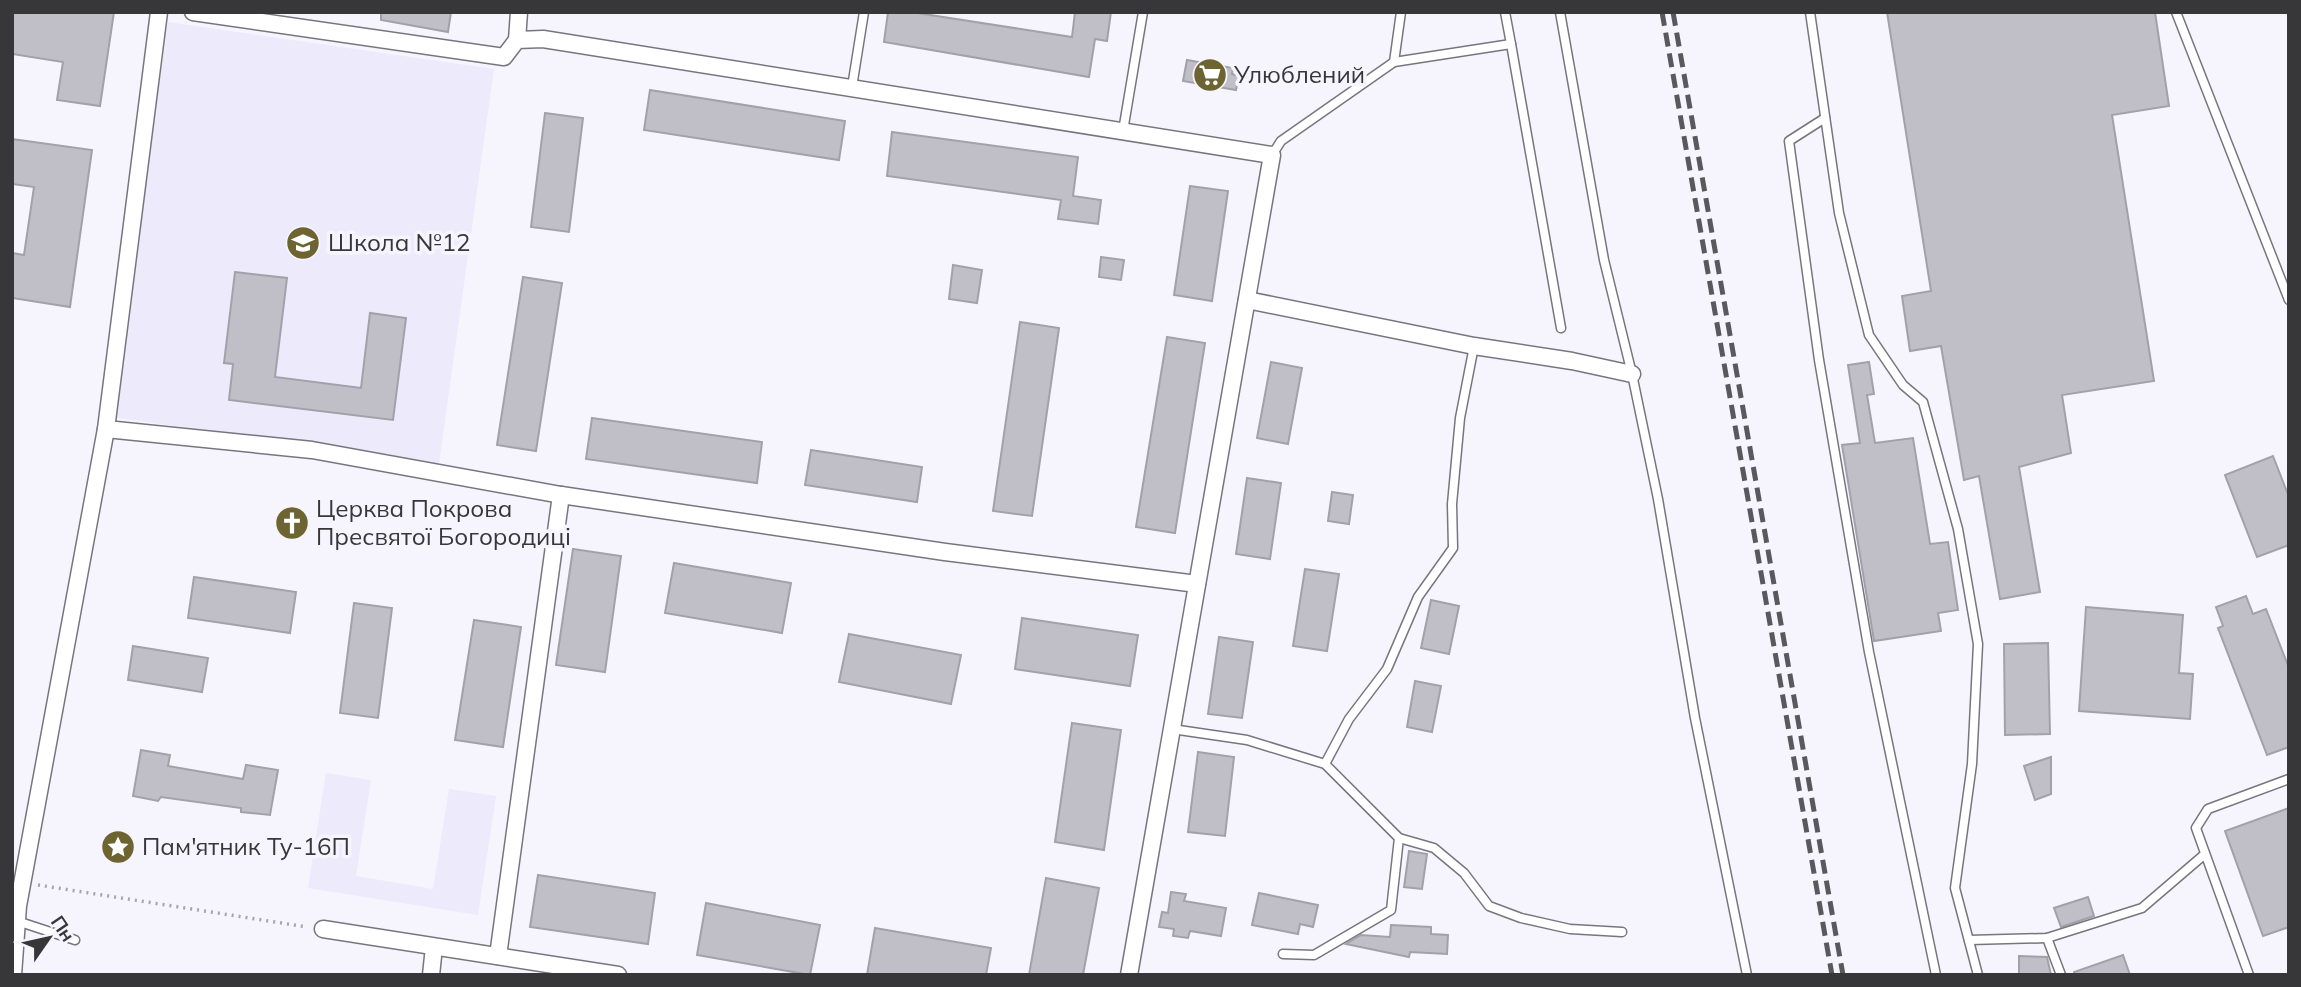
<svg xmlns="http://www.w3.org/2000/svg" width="2301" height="987" font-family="Mulish,sans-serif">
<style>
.built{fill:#eceafb}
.building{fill:#c0bfc8;stroke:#a2a1aa;stroke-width:2}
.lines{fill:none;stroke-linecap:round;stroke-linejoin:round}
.lane-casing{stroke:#77767e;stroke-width:11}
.street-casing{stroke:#77767e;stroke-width:19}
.path{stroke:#a5a5ab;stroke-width:3.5;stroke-dasharray:2 5;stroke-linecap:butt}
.lane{stroke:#fff;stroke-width:8}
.street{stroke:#fff;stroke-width:16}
.rail{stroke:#59595d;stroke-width:5;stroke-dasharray:14 7;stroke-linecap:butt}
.labels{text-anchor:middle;stroke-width:7;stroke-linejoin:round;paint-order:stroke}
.poi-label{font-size:24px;fill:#37373a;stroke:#f6f5fe;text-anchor:start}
</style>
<rect width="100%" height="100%" fill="#f6f5fe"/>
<g class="built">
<path d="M168,22L494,69L439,464L112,417Z"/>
<path d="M326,773L371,780L356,876L433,889L449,789L496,796L478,915L308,888Z"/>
</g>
<g class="building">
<path d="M12,12H114L100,106L57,100L63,62L12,54Z"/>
<path d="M381,12H451L448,32L381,20Z"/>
<path d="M888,12H911L1072,37L1075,12H1111L1107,41L1095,39L1089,77L884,42Z"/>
<path d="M1887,12H2155L2169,106L2112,115L2154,381L2062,395L2071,453L2019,467L2040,592L2000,599L1979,476L1964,480L1941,346L1910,351L1902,296L1931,291Z"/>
<path d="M1187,60L1233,68L1232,74L1239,76L1236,90L1183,81Z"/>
<path d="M650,90L845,121L839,160L644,130Z"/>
<path d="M545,113L583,118L569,232L531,227Z"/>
<path d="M892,132L1078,157L1073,196L1101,200L1098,224L1058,219L1061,200L887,176Z"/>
<path d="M12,139L92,150L70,307L12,298V253L24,255L34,187L12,184Z"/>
<path d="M1190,186L1228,191L1212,301L1174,295Z"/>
<path d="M1101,257L1124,260L1121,280L1099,277Z"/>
<path d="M953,265L982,270L977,303L949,299Z"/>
<path d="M235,272L287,278L275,377L361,388L370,313L406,318L393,420L229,400L233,364L224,363Z"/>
<path d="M523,277L562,283L536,451L497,445Z"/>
<path d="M1020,322L1059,328L1032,516L993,511Z"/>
<path d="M1167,337L1205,343L1175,533L1136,527Z"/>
<path d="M1271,362L1302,368L1288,444L1257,438Z"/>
<path d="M1869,362L1874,394L1867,395L1875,443L1913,438L1930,544L1948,542L1958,610L1938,613L1941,631L1874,641L1842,445L1860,443L1848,365Z"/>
<path d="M592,418L762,442L757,483L586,459Z"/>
<path d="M811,450L922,467L917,502L805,485Z"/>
<path d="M2273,456L2289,497V545L2257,557L2225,475Z"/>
<path d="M1247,478L1281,483L1270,559L1236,554Z"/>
<path d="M1332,492L1353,495L1349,524L1328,521Z"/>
<path d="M573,549L621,556L605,672L556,665Z"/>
<path d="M674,563L791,583L782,633L665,613Z"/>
<path d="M1305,569L1339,574L1327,651L1293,646Z"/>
<path d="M194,577L296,592L290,633L188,618Z"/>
<path d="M2246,596L2253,614L2266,609L2289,668V747L2267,755L2218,628L2223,626L2216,607Z"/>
<path d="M1431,600L1459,606L1449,654L1421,648Z"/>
<path d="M354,603L392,608L378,718L340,713Z"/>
<path d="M2086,607L2183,615L2179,673L2193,674L2190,719L2079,711Z"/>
<path d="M1022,618L1138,635L1130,686L1015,669Z"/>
<path d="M474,620L521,627L503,747L455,740Z"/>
<path d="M849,634L961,655L951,704L839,682Z"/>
<path d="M1219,637L1253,642L1242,718L1208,714Z"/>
<path d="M2048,643L2050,734L2005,735L2004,644Z"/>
<path d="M133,646L208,658L202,692L128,680Z"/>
<path d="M1415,681L1441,686L1432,732L1407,727Z"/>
<path d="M1072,723L1121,730L1104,850L1055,842Z"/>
<path d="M141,750L170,755L168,766L243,779L246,765L278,770L270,815L241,812V808L161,797L158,801L133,796Z"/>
<path d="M1198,752L1234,757L1225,836L1188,832Z"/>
<path d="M2051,757V794L2035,800L2024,766Z"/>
<path d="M2289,808V927L2263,936L2225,831Z"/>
<path d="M1409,851L1427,854L1422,889L1404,887Z"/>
<path d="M538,875L655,893L648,944L530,927Z"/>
<path d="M1046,878L1099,888L1083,975H1029Z"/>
<path d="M1171,892L1186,894L1184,901L1226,908L1221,936L1190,931L1188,938L1173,936L1174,929L1159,927L1162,912L1168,913Z"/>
<path d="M1259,893L1318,905L1313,927L1300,924L1298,934L1252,925Z"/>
<path d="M2088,897L2094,916L2061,927L2054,908Z"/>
<path d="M706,903L820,925L810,975L697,955Z"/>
<path d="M1391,925L1431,927V934L1448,935L1447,954L1410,952L1409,957L1346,944L1361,935L1390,937Z"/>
<path d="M875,928L991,948L986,975H867Z"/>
<path d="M2123,955L2130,975H2075L2074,972Z"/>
<path d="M2019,956L2047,957L2051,975H2019Z"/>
</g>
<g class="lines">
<g class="lane-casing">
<g id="lane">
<path d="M1560,12L1604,260L1632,374L1658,499L1695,718L1747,975"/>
<path d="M1810,12L1839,213L1869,335L1903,385L1923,402L1958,529L1978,644L1972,764L1955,888L1978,975"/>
<path d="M2176,12L2289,300"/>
<path d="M1511,44L1561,328"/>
<path d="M1394,62L1511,44L1505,12"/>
<path d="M852,87L864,12"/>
<path d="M1825,118L1789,141L1819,360L1869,652L1936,975"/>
<path d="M1123,131L1143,12"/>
<path d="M1272,155L1281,141L1394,62L1401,12"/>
<path d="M1172,729L1247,740L1325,764L1399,838L1391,910L1314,955L1283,954"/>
<path d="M1325,764L1349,719L1387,669L1418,597L1453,548L1452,504L1460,418L1474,346"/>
<path d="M1399,838L1434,848L1464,873L1489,906L1521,918L1570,929L1622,932"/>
<path d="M17,921L75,940"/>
<path d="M2047,938L2061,975"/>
<path d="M1969,940L2047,938L2142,908L2205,854"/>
<path d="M2249,975L2196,828L2208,809L2289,779"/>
</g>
</g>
<g class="street-casing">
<g id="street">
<path d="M193,12L504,57L517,40L543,39L1272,155L1129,975"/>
<path d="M517,40L519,12"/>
<path d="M1247,300L1474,346L1572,361L1632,374"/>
<path d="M106,429L312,450L561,495L945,552L1197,584"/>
<path d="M323,929L618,975"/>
<path d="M498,956L561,495"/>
<path d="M13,975L18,906L106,429L159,12"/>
<path d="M431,975L434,947"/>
</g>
</g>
<path class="path" d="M38,885L307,927"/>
<use href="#lane" class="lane"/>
<use href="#street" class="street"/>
<g class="rail">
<path d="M1662,12L1832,975"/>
<path d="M1673,12L1843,975"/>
</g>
</g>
<defs>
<g id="supermarket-disc" transform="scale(1.75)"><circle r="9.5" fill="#6d6431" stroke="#f6f5fe"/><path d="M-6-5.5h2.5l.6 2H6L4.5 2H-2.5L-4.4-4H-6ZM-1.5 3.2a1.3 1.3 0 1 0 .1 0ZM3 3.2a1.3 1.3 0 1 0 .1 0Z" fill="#fff"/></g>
<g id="school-disc" transform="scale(1.75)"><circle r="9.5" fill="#6d6431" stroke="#f6f5fe"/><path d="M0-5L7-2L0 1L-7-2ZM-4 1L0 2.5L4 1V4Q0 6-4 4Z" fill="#fff"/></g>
<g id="church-disc" transform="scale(1.75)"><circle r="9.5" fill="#6d6431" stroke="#f6f5fe"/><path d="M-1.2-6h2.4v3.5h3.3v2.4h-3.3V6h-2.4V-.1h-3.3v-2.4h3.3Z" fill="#fff"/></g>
<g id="sight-disc" transform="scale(1.75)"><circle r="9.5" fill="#6d6431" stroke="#f6f5fe"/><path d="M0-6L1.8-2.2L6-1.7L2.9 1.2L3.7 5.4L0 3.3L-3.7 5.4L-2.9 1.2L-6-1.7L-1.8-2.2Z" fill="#fff"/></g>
</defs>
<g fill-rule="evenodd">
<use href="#supermarket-disc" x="1210" y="75"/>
<use href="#school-disc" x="303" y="243"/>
<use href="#church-disc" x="292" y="523"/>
<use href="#sight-disc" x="118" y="847"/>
</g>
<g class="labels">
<g class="poi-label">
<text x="1234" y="83">Улюблений</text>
<text x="328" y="251">Школа №12</text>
<text x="316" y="517">Церква Покрова<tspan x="316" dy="28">Пресвятої Богородиці</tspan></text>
<text x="142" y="855">Пам'ятник Ту-16П</text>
</g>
</g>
<rect width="2301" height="987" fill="none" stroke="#37373a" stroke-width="28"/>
<g transform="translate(49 938) rotate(56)" stroke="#f6f5fe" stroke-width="5" paint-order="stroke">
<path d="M0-5L12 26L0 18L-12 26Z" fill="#37373a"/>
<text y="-10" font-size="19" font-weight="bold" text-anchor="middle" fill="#37373a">Пн</text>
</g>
</svg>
